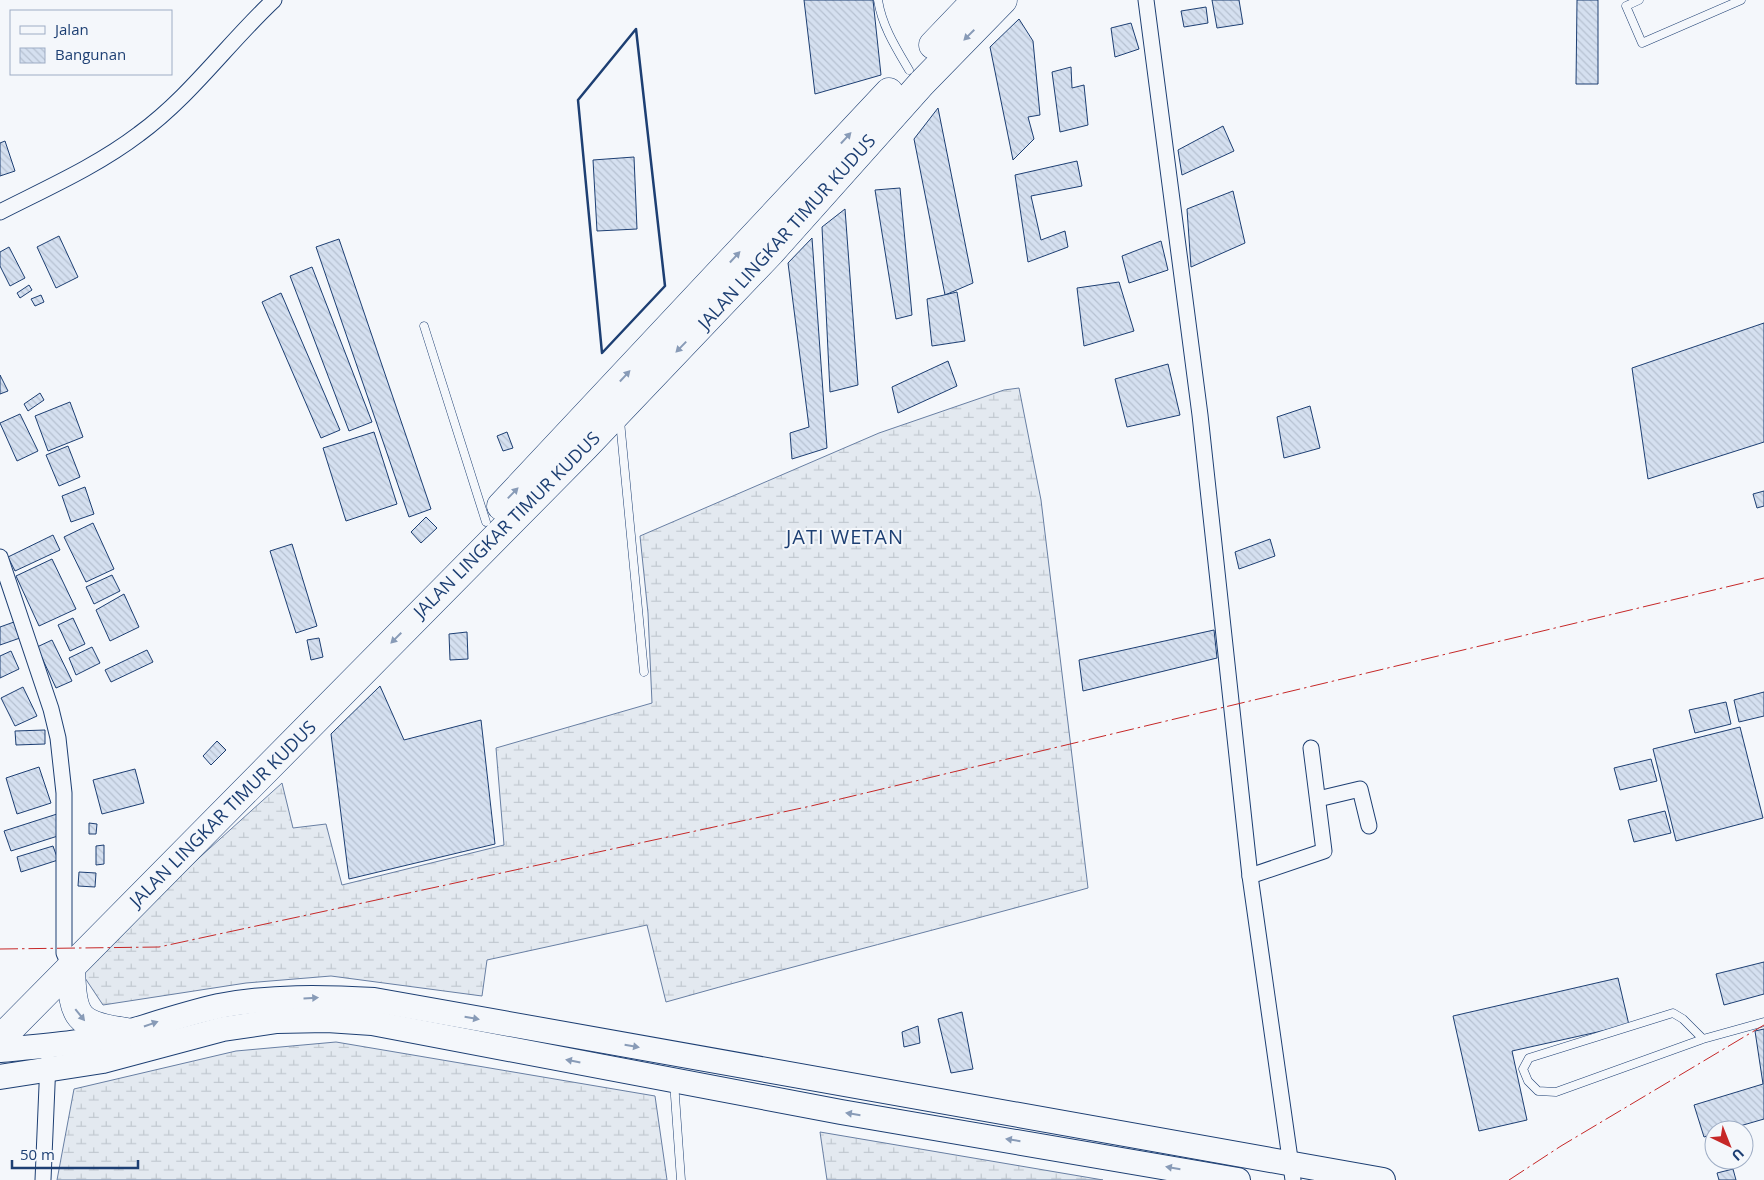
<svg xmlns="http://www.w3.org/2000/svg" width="1764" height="1180" font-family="'Open Sans',sans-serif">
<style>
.wetland{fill:url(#wetland-marsh);stroke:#687fa3}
.building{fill:url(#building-back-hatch);stroke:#1d3f73}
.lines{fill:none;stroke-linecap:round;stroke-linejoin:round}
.lane-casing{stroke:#1d3f73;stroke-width:9}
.street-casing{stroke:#1d3f73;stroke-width:17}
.primary-casing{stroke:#1d3f73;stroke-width:26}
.highway-casing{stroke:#1d3f73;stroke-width:29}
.lane{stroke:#f4f7fb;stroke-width:8}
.street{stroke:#f4f7fb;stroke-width:15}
.primary{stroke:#f4f7fb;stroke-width:24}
.highway{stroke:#f4f7fb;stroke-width:28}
.wall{stroke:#1d3f73;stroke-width:2.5}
.power{stroke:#c62828;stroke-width:1;stroke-dasharray:18 4 2.5 4;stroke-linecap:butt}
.oneway{fill:#889bb7}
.labels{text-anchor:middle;stroke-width:4;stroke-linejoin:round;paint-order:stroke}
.street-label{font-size:18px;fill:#1d3f73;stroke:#f4f7fb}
.quarter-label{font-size:20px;letter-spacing:1px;fill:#1d3f73;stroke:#f4f7fb}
</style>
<defs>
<pattern id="wetland-marsh" width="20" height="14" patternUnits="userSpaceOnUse" patternTransform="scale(1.25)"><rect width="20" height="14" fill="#e3e9f0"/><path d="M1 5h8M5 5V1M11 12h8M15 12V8" fill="none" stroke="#c2c9d1"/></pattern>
<pattern id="building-back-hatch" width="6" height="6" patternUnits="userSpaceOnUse" patternTransform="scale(1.25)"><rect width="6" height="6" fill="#d5e0f0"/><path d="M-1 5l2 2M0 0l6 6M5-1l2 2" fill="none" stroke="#b6c1d1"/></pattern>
</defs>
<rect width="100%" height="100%" fill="#f4f7fb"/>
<g class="wetland">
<path d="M1019,388L1041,500L1088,888C948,927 807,962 666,1002L647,925L487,960L482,996L331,976L246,983L103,1005L81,972L148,904L282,783L293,828L326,824L342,885L504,845L496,748L652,703L648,613L640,536L879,433L1004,390Z"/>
<path d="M336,1042L655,1096L667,1180H57L74,1089L236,1051Z"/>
<path d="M820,1132L1103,1180H827Z"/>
</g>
<g class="building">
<path d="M804,0H873L881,75L815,94Z"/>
<path d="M1212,0H1239L1243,24L1217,28Z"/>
<path d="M1577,0H1598V84H1576Z"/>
<path d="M1206,7L1208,23L1184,27L1181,11Z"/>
<path d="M1019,19L1033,41L1040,115L1028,117L1034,139L1013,160L990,47Z"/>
<path d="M1131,23L1139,49L1115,57L1111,28Z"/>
<path d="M1071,67L1072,88L1084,85L1088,125L1060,132L1052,72Z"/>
<path d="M938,108L973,283L945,295L914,139Z"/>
<path d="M1223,126L1234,151L1182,175L1178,150Z"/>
<path d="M5,141L15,171L0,176V143Z"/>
<path d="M634,157L637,229L597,231L593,160Z"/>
<path d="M1077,161L1082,186L1031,196L1041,240L1065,231L1068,247L1028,262L1015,175Z"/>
<path d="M900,188L912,315L896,319L875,190Z"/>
<path d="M1233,191L1245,243L1191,267L1187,209Z"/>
<path d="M845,209L858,385L830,392L822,227Z"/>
<path d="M59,236L78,277L56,288L37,247Z"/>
<path d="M812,238L827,448L792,459L790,433L809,427L788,263Z"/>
<path d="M339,239L431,509L409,517L316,247Z"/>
<path d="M1161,241L1168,270L1129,283L1122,256Z"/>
<path d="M9,247L25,278L10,286L0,266V252Z"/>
<path d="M312,267L372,422L349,431L290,276Z"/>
<path d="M1119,282L1134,331L1084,346L1077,288Z"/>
<path d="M29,285L32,290L20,298L17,293Z"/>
<path d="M957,292L965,341L932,346L927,299Z"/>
<path d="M281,293L340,430L321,438L262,302Z"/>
<path d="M41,295L44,302L35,306L31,299Z"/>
<path d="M1764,323V442L1648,479L1632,368Z"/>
<path d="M948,361L957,386L898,413L892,387Z"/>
<path d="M1168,364L1180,415L1127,427L1115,379Z"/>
<path d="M0,375L8,391L0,394Z"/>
<path d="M40,393L44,400L28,411L24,404Z"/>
<path d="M70,402L83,437L48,451L35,416Z"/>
<path d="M1310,406L1320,448L1284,458L1277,417Z"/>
<path d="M20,414L38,451L17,461L0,423Z"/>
<path d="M374,432L397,504L346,521L323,448Z"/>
<path d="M507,432L513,448L503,451L497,436Z"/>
<path d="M68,446L80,477L59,486L46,455Z"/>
<path d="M85,487L94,514L71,522L62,496Z"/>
<path d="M1764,491V506L1757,508L1753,494Z"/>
<path d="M426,517L437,528L421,543L411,532Z"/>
<path d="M93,523L114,569L86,582L64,537Z"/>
<path d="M53,535L60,550L15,571L8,557Z"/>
<path d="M1270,539L1275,556L1239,569L1235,552Z"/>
<path d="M292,544L317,626L296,633L270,551Z"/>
<path d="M52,559L76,609L39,626L16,576Z"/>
<path d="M112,575L120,591L94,604L86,587Z"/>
<path d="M124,594L139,627L110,641L96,610Z"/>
<path d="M73,618L85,644L70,651L58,625Z"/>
<path d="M14,622L20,638L0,645V627Z"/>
<path d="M1214,630L1217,658L1083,691L1079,660Z"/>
<path d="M467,632L468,659L450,660L449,634Z"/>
<path d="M319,638L323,657L311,660L307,640Z"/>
<path d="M52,640L72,681L56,688L37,647Z"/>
<path d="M92,647L100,663L76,675L69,658Z"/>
<path d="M147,650L153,662L111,682L105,670Z"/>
<path d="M11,651L19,669L0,678V656Z"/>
<path d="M380,686L404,740L481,720L495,844L349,879L331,734Z"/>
<path d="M23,687L37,716L15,726L1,698Z"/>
<path d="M1764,692V716L1739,722L1734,700Z"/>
<path d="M1726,702L1731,724L1695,733L1689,710Z"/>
<path d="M1740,727L1763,818L1676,841L1653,749Z"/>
<path d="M45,730V744L16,745L15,731Z"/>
<path d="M217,741L226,750L211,765L203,756Z"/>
<path d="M1651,759L1657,781L1620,790L1614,768Z"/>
<path d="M39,767L51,803L17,814L6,778Z"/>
<path d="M135,769L144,803L102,814L93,780Z"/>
<path d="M1665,811L1671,833L1634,842L1628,820Z"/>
<path d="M57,814L64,834L11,851L4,831Z"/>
<path d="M89,823L97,824L96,834H89Z"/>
<path d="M104,845V864L96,865V846Z"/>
<path d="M53,846L58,860L21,872L17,857Z"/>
<path d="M79,872L96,873L95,887L78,886Z"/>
<path d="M1764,962V994L1724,1005L1716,974Z"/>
<path d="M1618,978L1629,1025L1512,1051L1527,1120L1479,1131L1453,1016Z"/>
<path d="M962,1012L973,1069L951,1073L938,1019Z"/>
<path d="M918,1026L920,1043L904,1047L902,1032Z"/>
<path d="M1764,1029V1119L1726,1130H1714V1134L1704,1137L1694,1105L1763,1084L1755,1031Z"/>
<path d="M1733,1169L1736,1180H1719L1717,1173Z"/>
</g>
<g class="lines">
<g class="lane-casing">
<g id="lane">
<path d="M878,0C882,26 896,48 909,70"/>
<path d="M1639,0L1626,6L1642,43L1741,0"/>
<path d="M424,326L486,522"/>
<path d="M620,421L644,672"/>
<path d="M1703,1039L1683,1019L1673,1013L1529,1058L1523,1069L1528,1081L1538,1091L1556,1092L1703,1039L1764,1022"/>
<path d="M674,1082L681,1180"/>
</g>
</g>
<g class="street-casing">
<g id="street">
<path d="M1146,0L1200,415L1250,876L1293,1180"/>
<path d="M0,212C47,188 97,166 139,134C190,97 228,43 274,0"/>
<path d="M0,557L51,709L58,738L64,793V953L71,969"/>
<path d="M1318,799L1360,789L1369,826"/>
<path d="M1250,876L1324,851L1311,748"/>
<path d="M43,1180L48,1062"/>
</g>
</g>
<g class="primary-casing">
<g id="primary">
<path d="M0,1050C42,1046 87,1043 128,1032C158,1023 188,1013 219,1006C270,996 323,997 374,1000L1383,1180"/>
<path d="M0,1077L103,1061L223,1029L277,1021L327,1020L372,1023L841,1112L1238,1180"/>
</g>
</g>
<g class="highway-casing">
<g id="highway">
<path d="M933,45L976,0"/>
<path d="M501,506L889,92"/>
<path d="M71,969C73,1018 76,1025 127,1032"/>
<path d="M0,1039L585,447L771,252L922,83L1003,0"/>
</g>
</g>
<use href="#lane" class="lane"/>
<use href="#street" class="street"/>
<use href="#primary" class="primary"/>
<use href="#highway" class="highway"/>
<path class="wall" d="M636,29L665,286L602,353L578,100Z"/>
<g class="power">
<path d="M0,949L159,947L811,806L1764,578"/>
<path d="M1509,1180L1561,1146L1764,1025"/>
</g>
</g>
<defs><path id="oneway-solid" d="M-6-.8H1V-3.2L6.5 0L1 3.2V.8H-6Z" transform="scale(1.25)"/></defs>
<g class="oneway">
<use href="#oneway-solid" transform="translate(969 35) rotate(135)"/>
<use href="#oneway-solid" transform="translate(846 138) rotate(-47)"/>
<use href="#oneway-solid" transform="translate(735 257) rotate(-47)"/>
<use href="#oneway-solid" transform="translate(681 347) rotate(134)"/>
<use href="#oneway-solid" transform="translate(625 376) rotate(-47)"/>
<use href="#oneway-solid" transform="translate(513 493) rotate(-46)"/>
<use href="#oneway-solid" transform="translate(396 638) rotate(135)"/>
<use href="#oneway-solid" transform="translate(311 998) rotate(-3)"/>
<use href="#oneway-solid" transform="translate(80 1015) rotate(51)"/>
<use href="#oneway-solid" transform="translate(472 1018) rotate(10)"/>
<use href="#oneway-solid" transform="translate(151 1024) rotate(-19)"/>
<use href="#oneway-solid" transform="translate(632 1046) rotate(10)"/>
<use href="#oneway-solid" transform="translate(573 1061) rotate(-169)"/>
<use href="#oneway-solid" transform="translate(853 1114) rotate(-171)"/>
<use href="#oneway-solid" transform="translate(1013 1140) rotate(-171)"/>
<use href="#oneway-solid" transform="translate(1173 1168) rotate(-170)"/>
</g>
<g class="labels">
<g class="street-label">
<text transform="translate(787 232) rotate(-48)" y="6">JALAN LINGKAR TIMUR KUDUS</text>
<text transform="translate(507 525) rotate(-45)" y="6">JALAN LINGKAR TIMUR KUDUS</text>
<text transform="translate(223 814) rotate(-45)" y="6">JALAN LINGKAR TIMUR KUDUS</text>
</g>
<g class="quarter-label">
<text x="845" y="544">JATI WETAN</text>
</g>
</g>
<rect x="10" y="10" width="162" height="65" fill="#f4f7fb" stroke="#9eadc5"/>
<rect x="20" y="26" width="25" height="8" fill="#f4f7fb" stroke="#9eadc5"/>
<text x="55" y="35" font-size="15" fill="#1d3f73">Jalan</text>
<rect x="20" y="48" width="25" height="15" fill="url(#building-back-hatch)" stroke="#9eadc5"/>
<text x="55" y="60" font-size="15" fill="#1d3f73">Bangunan</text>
<g transform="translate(1729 1145) rotate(137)"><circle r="24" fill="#f4f7fb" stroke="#9eadc5"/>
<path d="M0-4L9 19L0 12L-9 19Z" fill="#c62828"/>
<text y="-8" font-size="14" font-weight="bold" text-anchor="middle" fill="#1d3f73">U</text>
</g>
<path d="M12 1160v8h126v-8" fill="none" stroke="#1d3f73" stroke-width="2.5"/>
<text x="20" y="1160" font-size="15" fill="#1d3f73" stroke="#f4f7fb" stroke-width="4" paint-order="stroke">50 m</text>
</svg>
